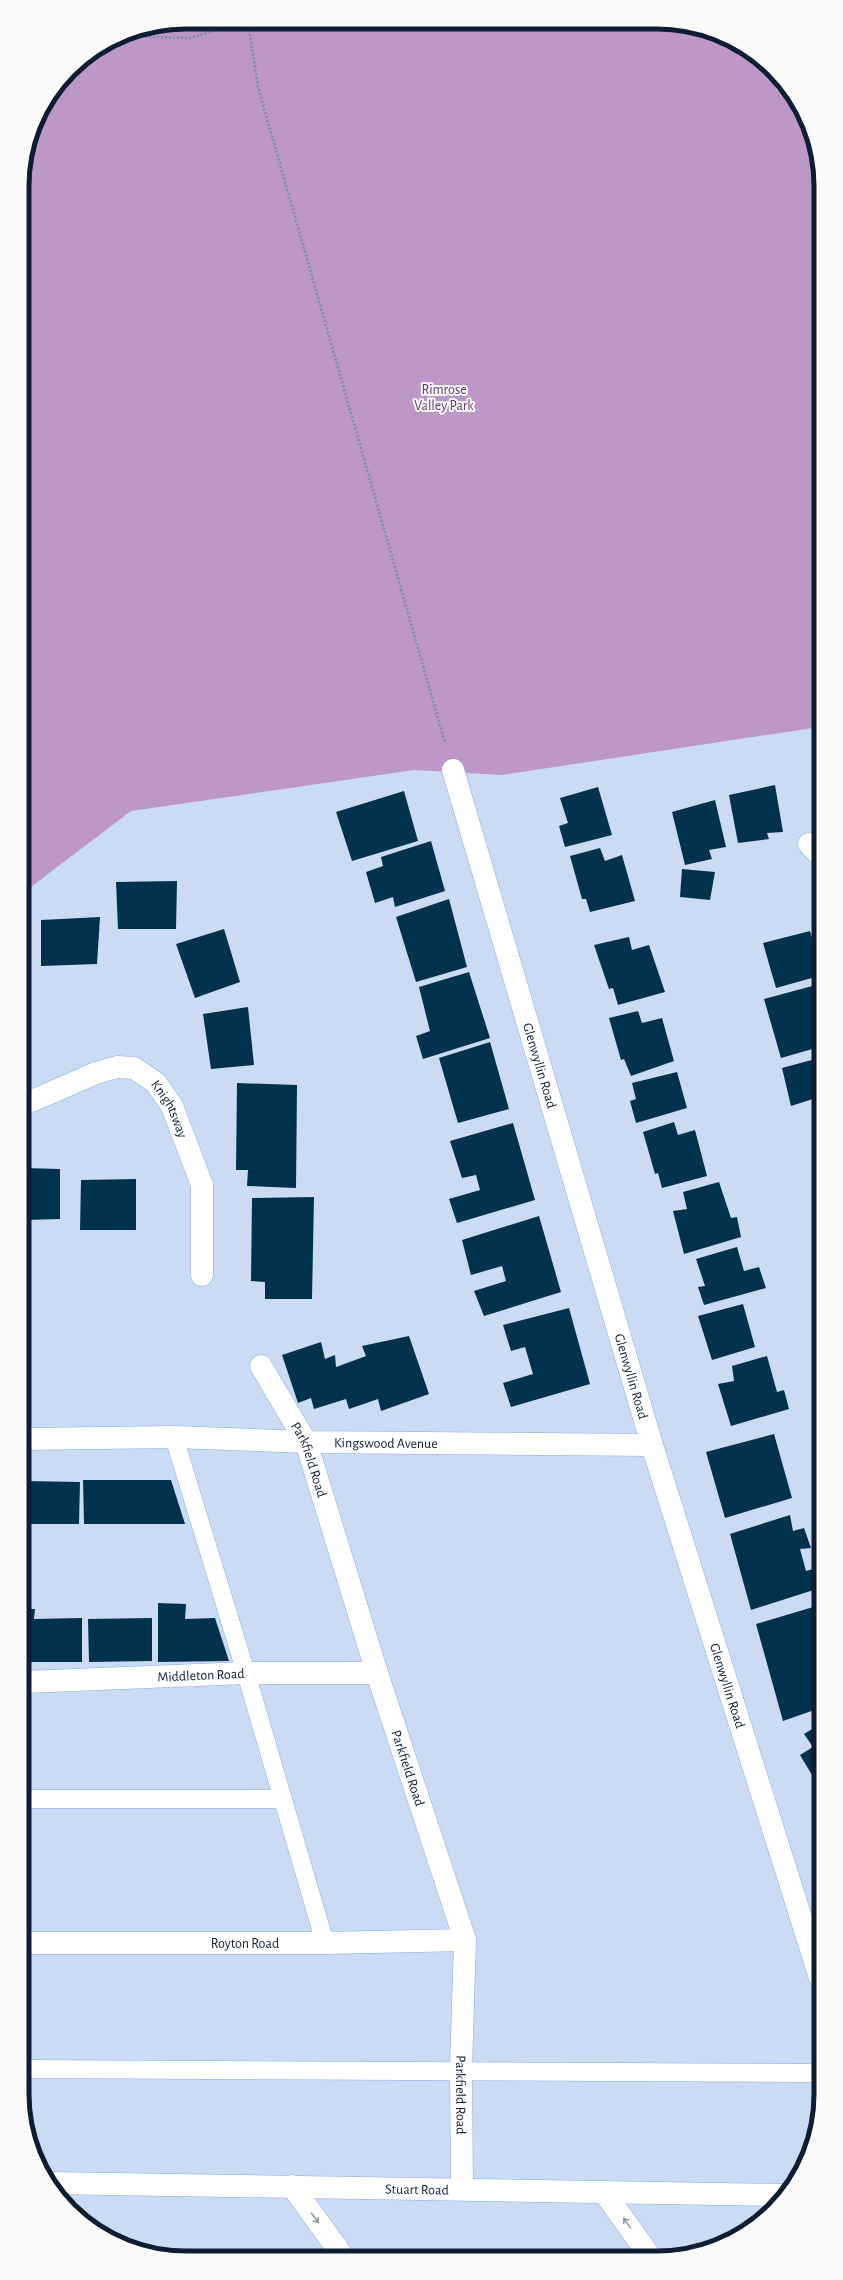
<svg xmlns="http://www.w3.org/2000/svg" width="843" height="2280" font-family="'Alegreya Sans',sans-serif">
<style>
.green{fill:#bd97c8}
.building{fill:#00324e}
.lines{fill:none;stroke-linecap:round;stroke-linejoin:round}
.lane-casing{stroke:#86ace6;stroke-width:19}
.street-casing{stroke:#86ace6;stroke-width:23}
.path{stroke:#7e8da5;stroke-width:2.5;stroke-dasharray:2 2;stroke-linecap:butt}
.lane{stroke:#fff;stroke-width:18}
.street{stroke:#fff;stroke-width:22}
.oneway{stroke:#9399a3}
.labels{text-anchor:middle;stroke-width:4;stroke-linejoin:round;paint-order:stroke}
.park-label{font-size:14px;fill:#663373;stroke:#fbfbfb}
.street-label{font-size:14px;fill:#0f1d33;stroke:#fbfbfb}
.rim{fill:none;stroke:#0f1d33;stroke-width:5}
</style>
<rect width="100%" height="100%" fill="#ccdbf4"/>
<path class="green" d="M186,22L689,25L730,39L773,70L799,104L818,154L819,727L502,775L414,770L131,811L23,893L22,175L39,114L78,63L123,34Z"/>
<g class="building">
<path d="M775,785L783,832L767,833L769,839L738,843L729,795Z"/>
<path d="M598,787L612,835L565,847L559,826L568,823L560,798Z"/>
<path d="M404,791L418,841L352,861L336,812Z"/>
<path d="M715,800L726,847L709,850L712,859L685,865L672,812Z"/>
<path d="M431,841L445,891L395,907L393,897L375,903L366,872L383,866L381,857Z"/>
<path d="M600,848L605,861L622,855L635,901L590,912L586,899H582L570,856Z"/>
<path d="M682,869L715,872L710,900L680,897Z"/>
<path d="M177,881L176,929H118L116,882Z"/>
<path d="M449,899L467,967L416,982L396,917Z"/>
<path d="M100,917L97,964L41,966V920Z"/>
<path d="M224,929L240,982L195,998L176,944Z"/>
<path d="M810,931L819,961V976L776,988L763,943Z"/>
<path d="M629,937L632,950L649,945L665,992L618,1005L613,988L609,989L594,945Z"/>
<path d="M469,972L490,1038L423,1059L416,1036L430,1031L419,987Z"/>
<path d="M816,985L819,998V1031L813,1033L816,1048L781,1058L764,999Z"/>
<path d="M248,1007L254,1065L211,1069L203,1014Z"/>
<path d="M638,1011L642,1023L662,1018L674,1061L631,1076L624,1059L621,1060L609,1018Z"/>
<path d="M490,1042L509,1109L458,1123L439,1058Z"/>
<path d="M819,1058V1097L791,1106L782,1068Z"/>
<path d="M677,1072L687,1108L636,1123L630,1101L636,1099L632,1083Z"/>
<path d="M237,1083L297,1085L296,1188L247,1186L248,1170H236Z"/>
<path d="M674,1122L678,1135L695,1130L707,1176L662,1188L658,1173L655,1174L643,1132Z"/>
<path d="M513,1123L535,1200L457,1223L449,1199L480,1190L476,1175L462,1178L450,1141Z"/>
<path d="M24,1168L60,1169V1219L24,1220Z"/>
<path d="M136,1179V1230H80L81,1180Z"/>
<path d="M719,1182L731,1218L737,1217L741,1237L684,1254L673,1211L687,1209L683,1192Z"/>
<path d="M314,1197L312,1299H265V1282L251,1281L252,1198Z"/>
<path d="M539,1216L561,1292L484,1316L474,1291L506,1281L502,1266L471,1275L462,1240Z"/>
<path d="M737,1247L744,1271L759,1267L766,1288L704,1305L698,1287L705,1286L696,1259Z"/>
<path d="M743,1304L755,1347L712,1360L698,1316Z"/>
<path d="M569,1308L590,1384L511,1407L503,1383L533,1374L525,1347L511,1351L503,1325Z"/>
<path d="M409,1336L429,1394L381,1411L378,1399L349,1409L346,1399L314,1409L311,1398L298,1403L282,1355L321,1342L325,1359L335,1355L336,1367L366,1356L362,1346Z"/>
<path d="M767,1356L777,1392L784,1390L789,1409L731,1426L718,1384L734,1381L732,1366Z"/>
<path d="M774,1434L792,1498L725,1518L706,1452Z"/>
<path d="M83,1480H171L185,1524H84Z"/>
<path d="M24,1481L80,1482L79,1524H24Z"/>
<path d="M790,1515L793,1531L804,1528L811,1548L800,1549L806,1571L820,1567V1588L751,1610L730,1534Z"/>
<path d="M158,1603L186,1604L185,1619L215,1618L229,1661L158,1662Z"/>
<path d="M820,1605V1630L812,1632L820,1654V1708L783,1721L756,1624Z"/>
<path d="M24,1609H35L34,1619L82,1618V1662H25Z"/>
<path d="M152,1618V1661L89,1662L88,1619Z"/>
<path d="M820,1724V1771L812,1775L800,1755L813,1747L804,1734Z"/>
<path d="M820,1795V1808L814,1798Z"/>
</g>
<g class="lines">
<g class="lane-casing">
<g id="lane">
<path d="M174,1437L246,1673L325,1943"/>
<path d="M25,1799H283"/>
<path d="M25,2069L821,2073"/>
</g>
</g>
<g class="street-casing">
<g id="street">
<path id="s1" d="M453,770L652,1445L820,1978"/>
<path d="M809,844L819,854"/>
<path id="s2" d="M24,1103L34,1100L96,1073L117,1067L134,1068L156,1083L172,1106L202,1185V1275"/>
<path id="s3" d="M261,1366L306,1442L377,1673L465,1940L461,2069L462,2189"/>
<path id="s4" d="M24,1439L174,1437L306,1442L652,1445"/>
<path id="s5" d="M25,1682L246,1673H377"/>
<path id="s6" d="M25,1943H325L465,1940"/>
<path id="s7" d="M49,2183L785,2195"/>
<path d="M292,2186L342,2255"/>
<path d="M604,2192L649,2255"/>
</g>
</g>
<g class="path">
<path d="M248,22L258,87L445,743"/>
<path d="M121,36L190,38L245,22"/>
</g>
<use href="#lane" class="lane"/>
<use href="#street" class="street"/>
</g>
<defs><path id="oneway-shaft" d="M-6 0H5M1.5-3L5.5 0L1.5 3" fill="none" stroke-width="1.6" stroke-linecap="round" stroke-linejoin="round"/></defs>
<g class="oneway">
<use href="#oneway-shaft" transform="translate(315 2218) rotate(54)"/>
<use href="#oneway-shaft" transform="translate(627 2223) rotate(-126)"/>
</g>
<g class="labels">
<g class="park-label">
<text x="444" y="394">Rimrose<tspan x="444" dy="16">Valley Park</tspan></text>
</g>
<g class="street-label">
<text dy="5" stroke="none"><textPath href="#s1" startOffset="308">Glenwyllin Road</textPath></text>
<text dy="5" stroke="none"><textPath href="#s2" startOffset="173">Knightsway</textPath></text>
<text dy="5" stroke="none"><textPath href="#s1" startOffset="632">Glenwyllin Road</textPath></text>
<text dy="5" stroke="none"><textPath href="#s4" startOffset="362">Kingswood Avenue</textPath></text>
<text dy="5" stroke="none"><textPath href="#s3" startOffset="106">Parkfield Road</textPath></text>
<text dy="5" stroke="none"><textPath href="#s5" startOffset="176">Middleton Road</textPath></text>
<text dy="5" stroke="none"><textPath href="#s1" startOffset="956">Glenwyllin Road</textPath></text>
<text dy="5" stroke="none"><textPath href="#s3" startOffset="430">Parkfield Road</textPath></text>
<text dy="5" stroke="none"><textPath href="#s6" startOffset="220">Royton Road</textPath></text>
<text dy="5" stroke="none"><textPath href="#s3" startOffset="766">Parkfield Road</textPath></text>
<text dy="5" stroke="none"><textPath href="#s7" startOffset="368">Stuart Road</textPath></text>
</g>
</g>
<path d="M0 0H843V2280H0ZM186 29H657A157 157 0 0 1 814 186V2094A157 157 0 0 1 657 2251H186A157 157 0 0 1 29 2094V186A157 157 0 0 1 186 29Z" fill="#fbfbfb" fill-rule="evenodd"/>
<path class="rim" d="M186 29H657A157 157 0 0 1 814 186V2094A157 157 0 0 1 657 2251H186A157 157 0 0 1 29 2094V186A157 157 0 0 1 186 29Z"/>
</svg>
